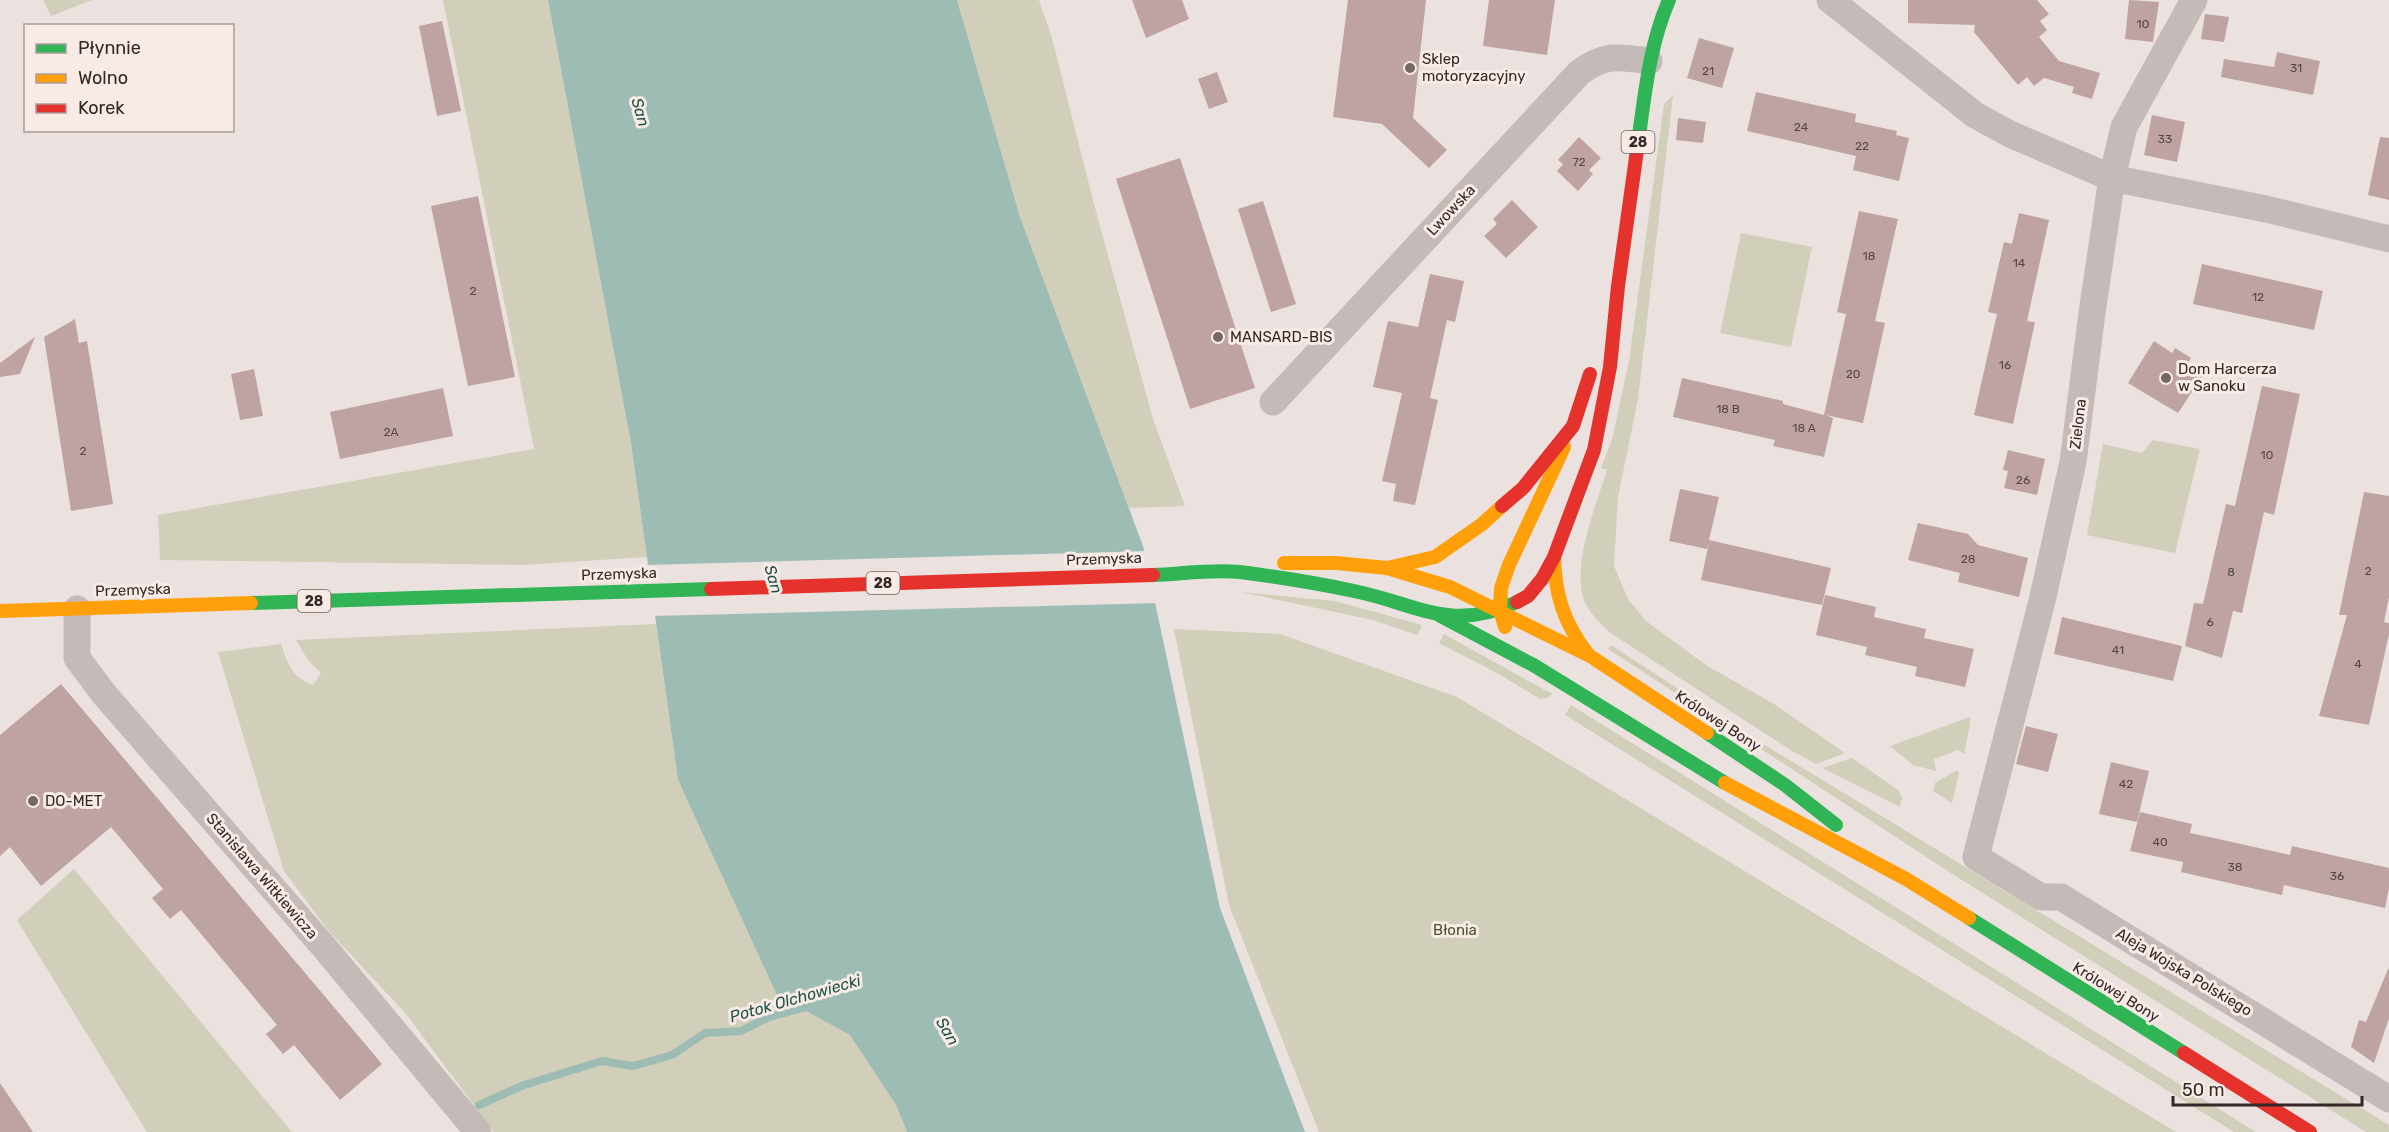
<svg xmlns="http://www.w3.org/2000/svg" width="2389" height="1132" font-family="Rubik,sans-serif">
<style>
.green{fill:#d1ceba}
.water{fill:#9dbcb3}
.pier{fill:#ebe2df}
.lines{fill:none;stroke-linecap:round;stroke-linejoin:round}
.stream{stroke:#9dbcb3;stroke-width:8}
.building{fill:#bea3a2}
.street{stroke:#c4bab8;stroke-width:27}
.fast{stroke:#30b455;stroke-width:14}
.slow{stroke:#ff9f0a;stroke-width:14}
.jam{stroke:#e5322d;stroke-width:14}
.poi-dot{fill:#746867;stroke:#f8ebe6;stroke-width:2}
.labels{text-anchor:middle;stroke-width:6;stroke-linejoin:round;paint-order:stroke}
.number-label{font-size:12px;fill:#564646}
.shield{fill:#f8ebe6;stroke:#6f6260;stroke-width:1.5}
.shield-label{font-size:14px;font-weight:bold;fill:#342727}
.poi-label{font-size:15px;fill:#342727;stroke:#f8ebe6;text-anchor:start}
.street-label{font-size:15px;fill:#342727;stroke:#f8ebe6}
.park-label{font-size:15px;fill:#4e512c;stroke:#f8ebe6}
.water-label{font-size:16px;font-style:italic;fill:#1f5348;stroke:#f8ebe6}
</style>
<rect width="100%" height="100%" fill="#ebe2df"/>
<g class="green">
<path d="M43,0H92L51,16Z"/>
<path d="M443,0H548L631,443L647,557L522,565L160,560L158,515L534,449Z"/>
<path d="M957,0H1039L1052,38L1094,204L1153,419L1185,506L1129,508L1020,217Z"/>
<path d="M1673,95L1638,399L1618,497L1614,566L1628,599L1646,621L1706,665L1774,704L1845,753L1816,764L1792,751L1609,632C1600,623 1591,615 1585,603C1570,567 1596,506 1607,470L1601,468L1612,440L1629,361L1664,104Z"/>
<path d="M1741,233L1812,247L1791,347L1720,333Z"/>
<path d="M2153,440L2200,449L2175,553L2087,535L2103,444L2142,453Z"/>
<path d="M1241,592L1335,601L1422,625L1417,635L1373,620Z"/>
<path d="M656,624L678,780L777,994L850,1034L896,1105L907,1132H494L406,1014L328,930L284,871L218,652L281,644C287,662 293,679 313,685L321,673L308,660L296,640Z"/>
<path d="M1174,629L1280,634L1457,697L2176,1132H1319L1229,905Z"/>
<path d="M1444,634L1552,694L1548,698L1540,699L1497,673L1439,643Z"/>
<path d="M1611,645L1760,742L2389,1125V1132H2366L1957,877L1608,649Z"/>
<path d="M1571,705L2256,1132H2234L1565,715Z"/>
<path d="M1970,717V724L1964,754L1958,750L1934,759L1936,771L1913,765L1890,746Z"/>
<path d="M1852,758L1898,790L1902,798L1900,807L1822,768Z"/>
<path d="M1957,770L1959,773L1952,803L1933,791L1935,783Z"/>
<path d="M74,869L292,1132H147L17,920Z"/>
</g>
<path class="water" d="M548,0H957L1020,217L1143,546L1220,908L1305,1132H907L896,1105L850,1035L777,995L678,780L631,443Z"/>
<path class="pier" d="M1147,551L1159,603L652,616L645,565Z"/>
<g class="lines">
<path class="stream" d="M479,1105L524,1085L602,1061L633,1066L672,1055L705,1033L741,1031L769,1017L810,1006"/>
</g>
<g class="building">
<path d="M1132,0H1182L1189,19L1146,38Z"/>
<path d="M1348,0H1426L1413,118L1447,150L1429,168L1382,124L1333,117Z"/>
<path d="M1489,0H1555L1547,55L1483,46Z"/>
<path d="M1908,0H2037L2049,14L2040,21L2047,30L2039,37L2059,61L2100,73L2092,99L2072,93L2074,87L2044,78L2034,86L2027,77L2018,85L1974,32L1975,25L1908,23Z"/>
<path d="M2129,0L2159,2L2153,42L2125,39Z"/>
<path d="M2205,14L2229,17L2224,42L2201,39Z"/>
<path d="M442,21L461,111L437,116L419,26Z"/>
<path d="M1699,38L1734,48L1722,88L1687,78Z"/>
<path d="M2277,52L2320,61L2313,95L2221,77L2224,59L2274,67Z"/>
<path d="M1217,72L1228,102L1209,109L1198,79Z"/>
<path d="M1756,92L1856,114L1855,122L1897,131L1896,135L1909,138L1899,181L1853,170L1856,156L1747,131Z"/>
<path d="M2152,115L2185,122L2177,162L2144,155Z"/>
<path d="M1678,118L1706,122L1703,143L1676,140Z"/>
<path d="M1579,137L1601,158L1589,170L1593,174L1578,191L1557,171L1563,164L1558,160Z"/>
<path d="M2380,137L2389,138V200L2368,195Z"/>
<path d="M1180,158L1255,388L1190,409L1116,179Z"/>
<path d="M478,196L515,377L468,386L431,206Z"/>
<path d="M1512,200L1538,227L1506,258L1484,236L1497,224L1493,219Z"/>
<path d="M1263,201L1296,304L1271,312L1238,209Z"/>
<path d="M1859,211L1898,219L1875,321L1885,323L1863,423L1826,415L1833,418L1824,457L1773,446L1775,440L1673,417L1682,378L1783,401V404L1824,415L1846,314L1837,312Z"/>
<path d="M2019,213L2049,220L2027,321L2035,322L2013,424L1974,415L1997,314L1988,312L2004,242L2012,244Z"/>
<path d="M2202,264L2323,291L2314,330L2193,304Z"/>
<path d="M1430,274L1464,281L1455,322L1447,320L1430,398L1438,400L1415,505L1393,501L1396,484L1382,481L1402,393L1373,387L1388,321L1418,327Z"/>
<path d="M75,319L79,343L87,341L113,504L71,511L44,337Z"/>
<path d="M35,337L20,374L0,377V363Z"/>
<path d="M2154,341L2172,353L2175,348L2191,358L2188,363L2204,373L2178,413L2128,383Z"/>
<path d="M254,369L263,416L240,420L231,374Z"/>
<path d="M2262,386L2300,394L2274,515L2264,512L2242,613L2233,611L2222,658L2185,646L2194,603L2203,604L2226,504L2235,506Z"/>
<path d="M443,388L453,436L340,459L330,412Z"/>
<path d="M2008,450L2045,459L2037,495L2004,488L2008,471L2003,470Z"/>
<path d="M1680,489L1719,497L1709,540L1831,568L1822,605L1701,580L1709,543L1707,549L1669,541Z"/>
<path d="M2364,492L2389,496V597L2384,622L2389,623V634L2369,725L2319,716L2347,615H2339Z"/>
<path d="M1918,523L1968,534L1978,545L2028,558L2019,597L1958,582L1960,573L1908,560Z"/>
<path d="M1825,595L1876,607L1874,617L1926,629L1924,638L1974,649L1965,687L1915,676L1917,667L1865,655L1867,647L1816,635Z"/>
<path d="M2062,617L2182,646L2173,681L2054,654Z"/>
<path d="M61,684L382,1064L340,1100L294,1045L283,1054L266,1034L277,1025L181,910L170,919L152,898L163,889L111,827L41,886L10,847L0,856V735Z"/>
<path d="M2026,726L2058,734L2048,772L2016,764Z"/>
<path d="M2111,762L2149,771L2137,822L2099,814Z"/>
<path d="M2140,812L2192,824L2190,833L2214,838L2290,855L2292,846L2389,868V888L2385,908L2284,885L2282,895L2181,872L2183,862L2130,851Z"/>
<path d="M2389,967V1018L2374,1063L2351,1047L2359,1020L2366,1022Z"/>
<path d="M0,1083L33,1132H0Z"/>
</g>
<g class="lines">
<g class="street">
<path d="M1830,0L1975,115L2010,134L2112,178L2266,209L2389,239"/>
<path d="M2194,0L2124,127L2112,178L2092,313L2073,462L2042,601L1976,857L2041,897H2061L2389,1099"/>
<path d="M1273,402L1579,73C1605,53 1618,57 1649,61"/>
<path d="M77,609V658L104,694L324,947L478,1132"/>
</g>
<g class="fast">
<path d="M1638,143C1645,94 1649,46 1669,0"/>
<path d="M1153,575C1181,574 1212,569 1240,572C1278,577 1317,583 1354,591C1418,604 1450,633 1517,602"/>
<path d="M251,603L711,589"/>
<path d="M1439,615L1535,666L1725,783"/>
<path d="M1707,733L1785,785L1836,825"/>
<path d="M1969,918L2184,1053"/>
</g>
<g class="slow">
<path d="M1554,557C1555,595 1564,623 1587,653"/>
<path d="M1284,563H1336L1387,568L1435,557L1481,525L1502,506"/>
<path d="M1387,568L1450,587L1590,656L1707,733"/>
<path d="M0,611L251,603"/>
<path d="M1505,627L1500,610L1501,588L1509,565L1564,447"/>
<path d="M1725,783L1906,879L1969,918"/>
</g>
<g class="jam">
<path d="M1502,506L1523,488L1573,426L1590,374"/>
<path d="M711,589L1153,575"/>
<path d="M1517,602L1528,596L1542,579L1554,557L1594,450L1610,367L1618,286L1638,143"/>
<path d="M2184,1053L2310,1132"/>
</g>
</g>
<g class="poi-dot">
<circle cx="1410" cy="68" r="6"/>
<circle cx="1218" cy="337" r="6"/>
<circle cx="2166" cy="378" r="6"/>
<circle cx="33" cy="801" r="6"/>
</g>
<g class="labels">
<g class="number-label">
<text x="2143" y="28">10</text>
<text x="2296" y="72">31</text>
<text x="1708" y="75">21</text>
<text x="1801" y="131">24</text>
<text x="2165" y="143">33</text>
<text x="1862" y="150">22</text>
<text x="1579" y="166">72</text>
<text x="1869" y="260">18</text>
<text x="2019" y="267">14</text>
<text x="473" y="295">2</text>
<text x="2258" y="301">12</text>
<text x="2005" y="369">16</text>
<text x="1853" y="378">20</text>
<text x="1728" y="413">18 B</text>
<text x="1804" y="432">18 A</text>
<text x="391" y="436">2A</text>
<text x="83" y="455">2</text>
<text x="2267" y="459">10</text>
<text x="2023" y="484">26</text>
<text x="1968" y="563">28</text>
<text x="2368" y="575">2</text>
<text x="2231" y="576">8</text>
<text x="2210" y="626">6</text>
<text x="2118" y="654">41</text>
<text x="2358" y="668">4</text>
<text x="2126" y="788">42</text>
<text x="2160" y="846">40</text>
<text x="2235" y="871">38</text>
<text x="2337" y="880">36</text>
</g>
<g class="shield">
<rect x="1621.5" y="131" width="33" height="22" rx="4.5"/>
<rect x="866.5" y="572" width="33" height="22" rx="4.5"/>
<rect x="297.5" y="590" width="33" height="22" rx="4.5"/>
</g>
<g class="shield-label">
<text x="1638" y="147">28</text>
<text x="883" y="588">28</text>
<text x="314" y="606">28</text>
</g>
<g class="poi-label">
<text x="1422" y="64">Sklep<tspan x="1422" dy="17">motoryzacyjny</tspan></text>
<text x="1230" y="342">MANSARD-BIS</text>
<text x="2178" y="374">Dom Harcerza<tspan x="2178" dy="17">w Sanoku</tspan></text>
<text x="45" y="806">DO-MET</text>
</g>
<g class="street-label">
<text transform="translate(1451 210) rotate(-47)" y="5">Lwowska</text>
<text transform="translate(2078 424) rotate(-83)" y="5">Zielona</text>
<text transform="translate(1104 559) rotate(-2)" y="5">Przemyska</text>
<text transform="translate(619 574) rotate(-2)" y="5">Przemyska</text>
<text transform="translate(133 590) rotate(-2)" y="5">Przemyska</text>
<text transform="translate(1718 721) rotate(33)" y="5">Królowej Bony</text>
<text transform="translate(262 876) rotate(49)" y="5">Stanisława Witkiewicza</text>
<text transform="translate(2184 972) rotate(31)" y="5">Aleja Wojska Polskiego</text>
<text transform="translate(2116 992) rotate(32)" y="5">Królowej Bony</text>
</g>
<g class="park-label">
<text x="1455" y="935">Błonia</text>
</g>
<g class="water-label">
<text transform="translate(641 112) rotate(74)" y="6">San</text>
<text transform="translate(774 579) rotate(74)" y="6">San</text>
<text transform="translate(795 998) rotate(-16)" y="6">Potok Olchowiecki</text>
<text transform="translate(948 1031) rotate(60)" y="6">San</text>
</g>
</g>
<rect x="24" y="24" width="210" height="108" fill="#f8ebe6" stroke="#aa9d9a" stroke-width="1.5"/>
<rect x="36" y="44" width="30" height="9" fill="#30b455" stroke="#aa9d9a" stroke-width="1.5"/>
<text x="78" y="54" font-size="18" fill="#342727">Płynnie</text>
<rect x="36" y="74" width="30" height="9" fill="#ff9f0a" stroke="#aa9d9a" stroke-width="1.5"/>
<text x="78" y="84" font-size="18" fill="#342727">Wolno</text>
<rect x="36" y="104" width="30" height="9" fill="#e5322d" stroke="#aa9d9a" stroke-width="1.5"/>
<text x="78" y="114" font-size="18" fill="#342727">Korek</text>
<path d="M2173 1096v9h189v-9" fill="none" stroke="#342727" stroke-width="3"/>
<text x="2182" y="1096" font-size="18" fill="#342727" stroke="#f8ebe6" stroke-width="4.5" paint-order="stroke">50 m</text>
</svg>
